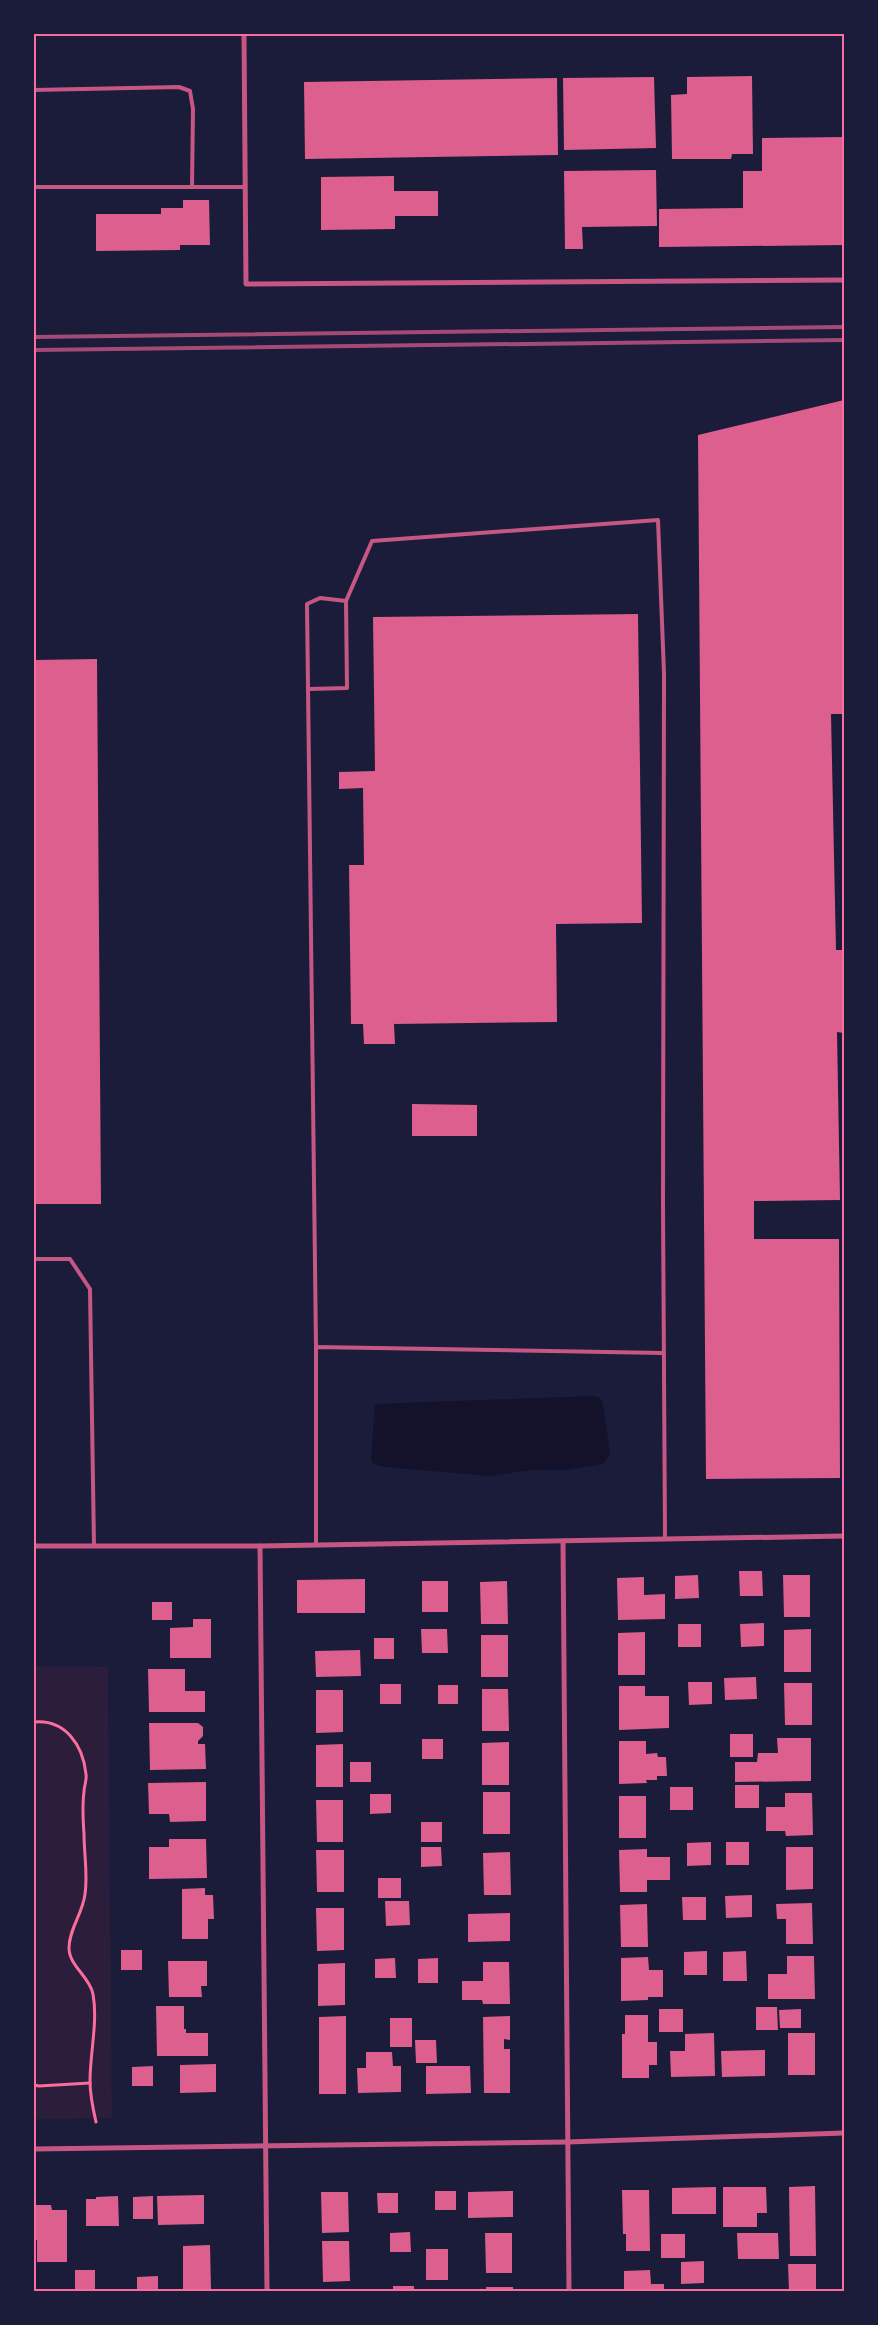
<svg xmlns="http://www.w3.org/2000/svg" width="878" height="2325" font-family="Literata,serif">
<style>
.green{fill:#2a1e3b}
.water{fill:#12122b}
.building{fill:#dd5f8e}
.lines{fill:none;stroke-linecap:round;stroke-linejoin:round}
.path{stroke:#ff6b9d;stroke-width:3}
.service{stroke:#c65784;stroke-width:4}
.minor{stroke:#c65784;stroke-width:5}
.rail{stroke:#a44b75;stroke-width:4}
.neatline{fill:none;stroke:#ff6b9d;stroke-width:2}
</style>
<rect width="100%" height="100%" fill="#1b1b3a"/>
<path class="green" d="M34,1666L108,1667L112,2118L34,2119Z"/>
<path class="water" d="M594,1396L600,1398L603,1403L610,1454L603,1464L566,1470H531L490,1476L386,1467L373,1464L371,1460L375,1404Z"/>
<g class="building">
<path d="M752,76L753,154H732L731,159H672L671,95L687,94V77Z"/>
<path d="M654,77L656,148L564,150L563,78Z"/>
<path d="M557,78L558,155L305,159L304,82Z"/>
<path d="M844,137V245L659,247V209L743,208V171H762V138Z"/>
<path d="M656,170L657,226L582,227L583,249H565L564,171Z"/>
<path d="M394,176V191H438V216H395V229L321,230V177Z"/>
<path d="M183,200H209L210,245H180V250L96,251V214H161V208H183Z"/>
<path d="M844,400V714H831L836,950H844V1033L837,1032L840,1200L754,1201V1239H839L840,1478L706,1479L698,435Z"/>
<path d="M638,614L642,923L556,924L557,1022L394,1024L395,1044H364L363,1024H351L349,865H364L363,788L339,789V772L375,771L373,617Z"/>
<path d="M97,659L101,1204H34V660Z"/>
<path d="M412,1104L477,1105V1136H412Z"/>
<path d="M739,1571H762L763,1596H740Z"/>
<path d="M698,1575L699,1598L675,1599V1576Z"/>
<path d="M783,1575H810V1617H784Z"/>
<path d="M644,1577V1595L665,1594V1619L618,1620L617,1578Z"/>
<path d="M365,1579V1613H297V1580Z"/>
<rect x="422" y="1581" width="26" height="31"/>
<path d="M507,1581L508,1624H481L480,1582Z"/>
<rect x="152" y="1602" width="20" height="18"/>
<path d="M193,1619H211V1658H170V1628L193,1627Z"/>
<path d="M764,1623V1646L741,1647L740,1624Z"/>
<rect x="678" y="1624" width="23" height="23"/>
<path d="M421,1629H447L448,1653H422Z"/>
<path d="M811,1629V1672H784V1630Z"/>
<path d="M645,1632V1675H618V1633Z"/>
<rect x="481" y="1635" width="27" height="42"/>
<rect x="374" y="1638" width="20" height="21"/>
<path d="M360,1650L361,1676L316,1677L315,1651Z"/>
<path d="M148,1669H185V1691H205V1712H149Z"/>
<path d="M756,1677L757,1699L725,1700L724,1678Z"/>
<path d="M688,1682H712V1704L689,1705Z"/>
<path d="M784,1683H812V1725H785Z"/>
<rect x="380" y="1684" width="21" height="20"/>
<rect x="438" y="1685" width="20" height="19"/>
<path d="M619,1686H645V1696H669V1728L619,1730Z"/>
<path d="M482,1689H508L509,1731H482Z"/>
<path d="M316,1690H343V1732L316,1733Z"/>
<path d="M149,1723H198L203,1727V1736L198,1741V1744H205L206,1769L150,1770Z"/>
<rect x="730" y="1734" width="23" height="23"/>
<path d="M777,1738H811V1781L735,1782V1762H757L758,1753H778Z"/>
<rect x="422" y="1739" width="21" height="20"/>
<path d="M619,1741H646V1754L657,1753L658,1757H666L667,1776H657V1780H646L647,1783L619,1784Z"/>
<path d="M509,1742V1785H482V1743Z"/>
<path d="M343,1744V1787H316V1745Z"/>
<rect x="350" y="1762" width="21" height="20"/>
<path d="M206,1782V1821L170,1822L169,1814H149L148,1783Z"/>
<rect x="735" y="1785" width="24" height="23"/>
<rect x="670" y="1787" width="23" height="23"/>
<rect x="483" y="1792" width="27" height="42"/>
<path d="M785,1793H812L813,1835L786,1836L785,1831H766V1807H785Z"/>
<path d="M370,1794H391V1813L370,1814Z"/>
<rect x="619" y="1796" width="27" height="42"/>
<path d="M316,1800H343V1842H317Z"/>
<rect x="421" y="1822" width="21" height="20"/>
<path d="M169,1839H206L207,1878L149,1879V1847H169Z"/>
<path d="M711,1842V1865L687,1866V1843Z"/>
<rect x="726" y="1842" width="23" height="23"/>
<path d="M421,1847H441L442,1866L421,1867Z"/>
<path d="M786,1847H813V1889L786,1890Z"/>
<path d="M647,1849V1857H670V1880H647V1892H620L619,1850Z"/>
<path d="M316,1850H344V1892H317Z"/>
<path d="M510,1852L511,1895H484L483,1853Z"/>
<rect x="378" y="1878" width="23" height="20"/>
<path d="M205,1888V1895H213L214,1919H208V1939H182V1889Z"/>
<path d="M752,1895V1917L726,1918L725,1896Z"/>
<path d="M682,1897H706V1920H683Z"/>
<path d="M385,1901H409L410,1925L386,1926Z"/>
<path d="M812,1903L813,1944H786V1919H777L776,1904Z"/>
<path d="M647,1904L648,1947H621L620,1905Z"/>
<path d="M316,1908H344V1950L317,1951Z"/>
<path d="M510,1913V1941L468,1942V1914Z"/>
<rect x="121" y="1950" width="21" height="20"/>
<path d="M707,1951V1975H684V1952Z"/>
<path d="M746,1951L747,1981H723V1952Z"/>
<path d="M787,1956H814L815,1999H768V1974H787Z"/>
<path d="M648,1957L649,1970H663V1997H648V2000L621,2001V1958Z"/>
<path d="M395,1958L396,1978H375V1959Z"/>
<path d="M438,1958V1983H418V1959Z"/>
<path d="M168,1961H207V1986H201L202,1997H169Z"/>
<path d="M483,1962H509L510,2004H483L482,2000H462V1981H483Z"/>
<path d="M345,1963V2005L318,2006V1964Z"/>
<path d="M156,2006H184V2029H186V2033H208V2056H157Z"/>
<path d="M756,2007H777L778,2030H756Z"/>
<rect x="659" y="2009" width="24" height="23"/>
<path d="M801,2009V2028H780L779,2010Z"/>
<path d="M625,2015H648V2042H657V2065H649V2078H622V2034H625Z"/>
<path d="M346,2016V2094H319V2017Z"/>
<path d="M510,2016V2040L504,2039V2049H510V2093H484L483,2017Z"/>
<rect x="390" y="2018" width="22" height="29"/>
<path d="M714,2033L715,2076L671,2077L670,2051H685V2034Z"/>
<rect x="788" y="2033" width="27" height="42"/>
<path d="M415,2040H436L437,2063H416Z"/>
<path d="M765,2050V2076L722,2077L721,2051Z"/>
<path d="M366,2052H392L393,2066H401V2092L358,2093L357,2068H366Z"/>
<path d="M216,2064V2092L180,2093V2065Z"/>
<path d="M153,2066V2086H132V2067Z"/>
<path d="M426,2066H470L471,2093L426,2094Z"/>
<path d="M815,2186L816,2256H790L789,2187Z"/>
<path d="M716,2187V2214H672V2188Z"/>
<path d="M723,2187H766L767,2213H757V2227H723Z"/>
<path d="M622,2190H649L650,2251H626V2234H623Z"/>
<rect x="435" y="2191" width="21" height="19"/>
<path d="M513,2191V2217L468,2218V2192Z"/>
<path d="M321,2192H348L349,2232L322,2233Z"/>
<path d="M377,2193H398V2213H378Z"/>
<path d="M204,2195V2224L158,2225L157,2196Z"/>
<path d="M118,2196L119,2226H86V2199H96V2197Z"/>
<path d="M153,2196V2219H133V2197Z"/>
<path d="M34,2205H51L52,2210H67V2262H37V2240H34Z"/>
<path d="M410,2232L411,2252H390V2233Z"/>
<path d="M485,2233H512V2273H486Z"/>
<path d="M737,2233H778L779,2259H738Z"/>
<rect x="661" y="2234" width="24" height="24"/>
<path d="M322,2241H349L350,2281L323,2282Z"/>
<path d="M210,2245L211,2289H183V2246Z"/>
<rect x="426" y="2249" width="22" height="31"/>
<path d="M704,2261V2283L681,2284V2262Z"/>
<path d="M788,2264H816V2291H789Z"/>
<path d="M75,2270H95V2289L75,2290Z"/>
<path d="M650,2270L651,2284H664V2291H624V2271Z"/>
<path d="M158,2276V2291H137V2277Z"/>
<rect x="393" y="2286" width="21" height="5"/>
<rect x="486" y="2287" width="27" height="4"/>
</g>
<g class="lines">
<g class="path">
<path d="M34,1722C65,1719 83,1745 86,1774C87,1780 84,1786 84,1792C82,1806 83,1820 84,1834C84,1854 88,1874 85,1894C83,1913 69,1929 69,1948C69,1966 90,1977 93,1994C98,2022 90,2053 90,2081C90,2095 93,2109 96,2122"/>
<path d="M34,2085L39,2086L90,2083"/>
</g>
<g class="service">
<path d="M34,90L179,87L190,91L193,109L192,187"/>
<path d="M34,187H245"/>
<path d="M346,601L372,541L658,520L664,673L663,1204L665,1539"/>
<path d="M308,689L347,688L346,601L320,598L307,604L316,1347"/>
<path d="M34,1259H70L90,1289L94,1546"/>
<path d="M316,1544V1347L663,1353"/>
</g>
<g class="minor">
<path d="M244,34L246,284L844,280"/>
<path d="M563,1541L569,2291"/>
<path d="M34,1546H260L844,1536"/>
<path d="M260,1546L267,2291"/>
<path d="M34,2149L567,2142L844,2133"/>
</g>
<g class="rail">
<path d="M34,337L844,327"/>
<path d="M34,350L844,340"/>
</g>
</g>
<rect width="878" height="2325" fill="none" stroke="#1b1b3a" stroke-width="70"/>
<rect x="35" y="35" width="808" height="2255" class="neatline"/>
</svg>
